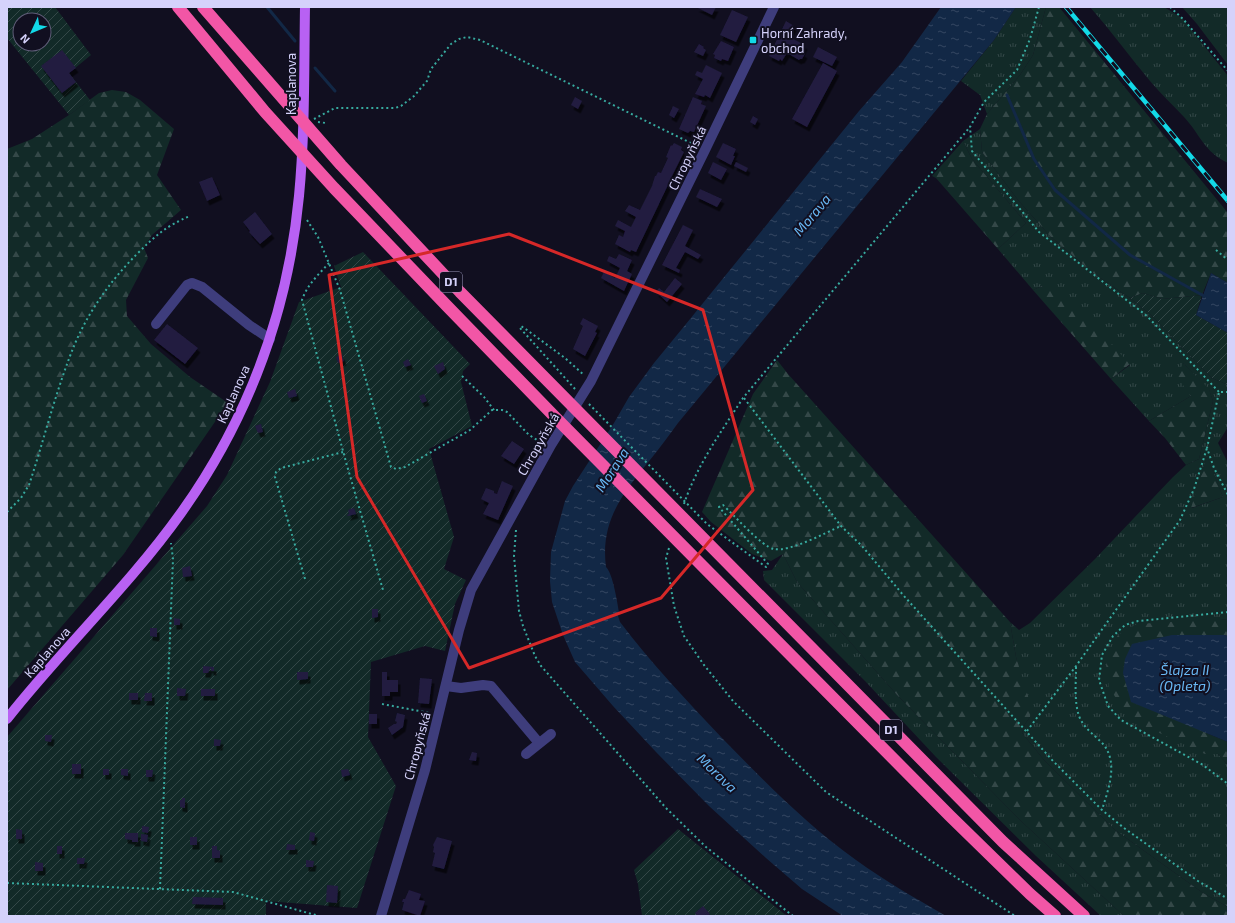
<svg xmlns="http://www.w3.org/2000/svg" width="1235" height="923" font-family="'Exo 2',sans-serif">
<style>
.grass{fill:url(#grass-tufts);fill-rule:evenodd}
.forest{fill:url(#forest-firs)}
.garden{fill:url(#garden-furrows);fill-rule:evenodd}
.water{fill:url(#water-ripples)}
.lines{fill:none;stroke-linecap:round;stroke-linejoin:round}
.stream{stroke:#122846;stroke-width:3}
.building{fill:#221c40;filter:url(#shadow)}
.path{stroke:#37aa9f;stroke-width:2;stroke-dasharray:2 3;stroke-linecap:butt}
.minor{stroke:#3e3d7c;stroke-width:10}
.major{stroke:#b861f3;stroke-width:10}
.highway{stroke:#f256a6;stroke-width:12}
.rail-casing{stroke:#12d9e7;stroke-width:4.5}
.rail{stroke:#110f20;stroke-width:3;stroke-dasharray:9;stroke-linecap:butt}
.marked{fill:none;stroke:#d62828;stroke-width:3;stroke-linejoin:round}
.poi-dot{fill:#12d9e7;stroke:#110f20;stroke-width:1.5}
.labels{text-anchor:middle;stroke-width:4;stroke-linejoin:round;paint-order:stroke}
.shield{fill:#110f20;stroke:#9a98b9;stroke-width:1}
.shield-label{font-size:12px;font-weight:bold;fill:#d5d2fb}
.poi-label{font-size:13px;fill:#d5d2fb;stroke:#110f20;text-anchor:start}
.street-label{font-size:13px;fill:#d5d2fb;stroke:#110f20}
.water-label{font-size:14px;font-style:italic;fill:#68b7f3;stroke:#110f20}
</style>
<defs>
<pattern id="grass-tufts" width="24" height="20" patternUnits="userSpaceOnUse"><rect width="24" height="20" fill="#122a28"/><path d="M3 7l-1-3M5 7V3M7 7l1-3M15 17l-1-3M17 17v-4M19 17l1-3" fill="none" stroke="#344848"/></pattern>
<pattern id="forest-firs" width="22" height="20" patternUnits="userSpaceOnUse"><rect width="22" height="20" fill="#122a28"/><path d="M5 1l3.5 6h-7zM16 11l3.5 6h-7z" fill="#344848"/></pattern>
<pattern id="garden-furrows" width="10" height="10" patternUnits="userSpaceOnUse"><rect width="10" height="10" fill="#122a28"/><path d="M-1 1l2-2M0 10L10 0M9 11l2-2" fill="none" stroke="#344848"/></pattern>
<pattern id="water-ripples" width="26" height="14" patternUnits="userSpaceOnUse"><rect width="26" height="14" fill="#122846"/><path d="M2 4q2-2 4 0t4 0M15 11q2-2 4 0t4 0" fill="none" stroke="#344662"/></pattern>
<filter id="shadow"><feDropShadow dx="2.5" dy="4.5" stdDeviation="0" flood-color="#0009"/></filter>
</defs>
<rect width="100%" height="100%" fill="#110f20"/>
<g class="grass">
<path d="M1016,7H1046L1033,55L1020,75L987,114L980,95L961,81L994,40Z"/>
<path d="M1090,7H1164L1182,18L1228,76V163C1204,152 1200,134 1184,117C1173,105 1161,94 1150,81C1130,57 1111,31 1090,7Z"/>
<path d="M1182,7H1228V65L1197,24Z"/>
<path d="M980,129L982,152L1018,200L1050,236L1093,273L1130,298L1151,315L1212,378L1228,385V427L1218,443L1228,463V620L1220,619L1205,754H1218L1228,765V907L1203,893L1115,830L1044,760L1022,733L1025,724L1030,717L1016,657L1010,622L1019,630L1030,623L1095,559L1173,477L1186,465L1199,459L1213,401L1209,390L1183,363L1191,396L1149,421L1111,379L1130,365L1042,286L1033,290L998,249L1026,223L972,159L963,141ZM1207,457L1223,497L1192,508Z"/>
<path d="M783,554L797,582L897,695L1022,822L1124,916H1101L1036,856L936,757L865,681L764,580L763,571L772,570Z"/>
</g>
<g class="forest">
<path d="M1046,7H1059L1228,213V283L1211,273L1202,295L1162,299L1143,293L1130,298L1093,273L1050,236L1018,200L982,152L980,129L987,114L1020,75L1033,55Z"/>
<path d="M112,90L126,92L140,100L174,129L157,175L181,210L152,235L144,248L148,258L126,300L127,316L151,344L190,377L228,403L123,555L7,690V149L32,139L69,115L99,93Z"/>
<path d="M963,141L972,159L1026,223L998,249L936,178L932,176Z"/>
<path d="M1042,286L1072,303L1130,364L1111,379L1033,290Z"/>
<path d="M777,360L788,374L1010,622L1016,657L1031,706L1030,717L1025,724L1022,733L1044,760L1115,830L1203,893L1228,907V916H1124L1022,822L897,695L797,582L783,554L771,561L752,554L711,522L702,512L753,394Z"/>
<path d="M1183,363L1209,389L1213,401L1199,459L1186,465L1165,438L1149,421L1191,396L1177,377Z"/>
<path d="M1207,456L1223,497L1191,508Z"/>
<path d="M1220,619L1228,620V636L1224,635L1131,702L1228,742V765L1218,754H1205L1129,719L1109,687L1106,659L1118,635L1137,624Z"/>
</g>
<g class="garden">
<path d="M7,7H55L91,55L69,73L90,100L69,115L7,38ZM20,20H44V44H20Z"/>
<path d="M363,252L470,364L463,371L461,382L472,426L429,449L454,537L444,569L466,580L455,604L445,651L425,646L371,662L368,737L396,786L357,908L266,901V916H7V737L207,506L227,475L270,382L299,302L341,287L334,266Z"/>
<path d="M1143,293L1162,299L1202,295L1196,315L1228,333V385L1212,378L1151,315L1130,298Z"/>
<path d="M678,829L787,916H642L638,884L634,870Z"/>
</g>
<g class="water">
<path d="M941,7H1016L994,40L678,423C669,435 660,448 650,460C623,493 600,521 606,567C613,574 617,601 619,612L617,613L620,622C651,663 687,701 722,738C764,781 807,825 856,860C885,881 915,898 946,916H843L802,889L766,858L709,806L656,752L613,706L575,662L563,635L552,602L550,581L551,552L565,501L573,486L614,423L629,397L654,363L686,324L859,111L902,62Z"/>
<path d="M1211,273L1228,283V333L1196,315Z"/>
<path d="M1172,635H1224L1228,636V742L1131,702L1123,673L1125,659L1132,644Z"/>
</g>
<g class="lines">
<g class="stream">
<path d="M267,7L295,41"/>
<path d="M315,68L335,91"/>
<path d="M1007,95L1034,159L1055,190L1130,255L1204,296"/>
</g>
</g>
<g class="building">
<path d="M696,7H716L712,15Z"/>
<path d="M732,10L748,17L736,42L720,35Z"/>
<path d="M786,21L794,26L789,37L805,45L802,52L805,54L802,59H800L799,60L787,53L782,61L780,59L779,61L769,56Z"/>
<path d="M721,41L734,47L728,61L722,59L721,61L714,58L715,55L713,54Z"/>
<path d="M699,44L704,47L703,48L706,50L703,56L694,52Z"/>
<path d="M818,47L837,57L832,66L813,57Z"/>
<path d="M62,50L76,68L69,73L76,82L62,93L41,66Z"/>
<path d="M823,63L837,71L807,127L792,119Z"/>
<path d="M706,65L722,73L710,98L705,95L704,97L695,94L703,79L695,75L697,71L702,73Z"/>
<path d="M575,97L582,101L578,109L571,105Z"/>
<path d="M693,97L702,101L701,104L706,106L694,132L690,131L688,133L679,129Z"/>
<path d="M673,106L679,109L674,118L669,115Z"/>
<path d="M753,116L758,119L755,125L750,122Z"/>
<path d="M674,143L682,147L681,150L684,152L671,178L669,183H671L669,186L668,185L636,252L631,250L630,252L615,244L619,235L623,237L625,231L615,226L618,220L631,227L636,217L625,211L629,205L640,210L652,186L655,176H656L658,172L661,173L668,158L666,157L671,145L672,146Z"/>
<path d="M723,143L736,149L733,156H735L731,165L716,157Z"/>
<path d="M713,162L727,169L721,180L708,173Z"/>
<path d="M736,162L748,168L746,172L734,166Z"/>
<path d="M212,177L220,195L207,201L199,182Z"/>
<path d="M700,189L722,199L717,207L696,197Z"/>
<path d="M255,212L272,234L260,244L249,232L250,231L243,222Z"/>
<path d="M683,225L693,230L685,246L701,255L698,259L685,252L676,268L680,270L679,273L662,265Z"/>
<path d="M619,254L632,260L627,271L632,274L624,291L601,278L604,272L615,278L620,268L607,261L609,256L616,259Z"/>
<path d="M675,278L682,284L667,302L656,292L659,288L664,292Z"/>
<path d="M583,318L598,326L595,332L597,333L585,356L573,349L583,326L580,324Z"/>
<path d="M167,324L198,348L185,364L154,340Z"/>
<path d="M342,355L344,361L338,363L336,357Z"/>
<path d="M408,359L411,365L405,367L403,362Z"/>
<path d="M443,362L445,369L438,374L434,366Z"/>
<path d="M295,389L297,396L289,398L287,392Z"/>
<path d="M424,394L427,401L422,403L419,396Z"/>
<path d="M261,424L263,432L258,433L255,426Z"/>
<path d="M512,441L524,449L514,464L501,456Z"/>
<path d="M502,481L513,486L498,520L483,514L489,503L481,499L486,488L494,491V493L497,494Z"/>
<path d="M354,508L356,514L348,516L347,515L349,514L348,510Z"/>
<path d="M190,566L192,576L183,577L182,568Z"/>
<path d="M372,609H378V617L372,618Z"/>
<path d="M174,618L180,619V625H174Z"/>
<path d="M150,628H157V637L150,636Z"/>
<path d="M203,666L214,667V671H211V669L210,668L208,673H203Z"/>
<path d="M297,672H308V679L297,680Z"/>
<path d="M382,672H387V680H398V692H390V696H382Z"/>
<path d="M420,678L432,679L429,704L418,703Z"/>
<path d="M177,688L186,689L185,696H177Z"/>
<rect x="201" y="689" width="14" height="7"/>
<rect x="129" y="693" width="9" height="7"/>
<path d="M145,693H152V701H144Z"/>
<path d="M397,713L405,715L403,727L392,735L388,728L394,724H396L397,722L395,721Z"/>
<rect x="369" y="714" width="8" height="10"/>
<path d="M45,735H52L51,742L45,741Z"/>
<path d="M214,739L221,740L220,746H214Z"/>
<path d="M472,752L477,753L476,761L469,760Z"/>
<rect x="72" y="764" width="9" height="10"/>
<rect x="103" y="769" width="6" height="6"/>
<path d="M121,769H128V776L121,775Z"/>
<path d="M348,769L350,775L342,777L341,770Z"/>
<path d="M146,770H153L152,777H146Z"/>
<path d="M182,798H185V808L180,807V800H182Z"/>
<path d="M142,826L149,827L148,833L142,832Z"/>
<path d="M16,829L22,830V839H16Z"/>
<path d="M310,832L315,833L314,841L309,840Z"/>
<path d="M125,833H138V842H132V840L125,839Z"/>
<path d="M141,834L148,835L147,842L141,841Z"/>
<rect x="190" y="837" width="7" height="8"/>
<path d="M437,837L452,841L444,869L432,866L435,853L433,852L434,847L433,845Z"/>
<path d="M287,844L295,845V850H286Z"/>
<rect x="57" y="846" width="5" height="8"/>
<path d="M212,846H217V850L220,851V858H212Z"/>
<path d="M77,858H85L84,864H77Z"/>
<path d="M306,860L314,861L313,867H306Z"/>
<path d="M35,862L43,863V871H35Z"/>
<path d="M327,885L338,886L337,903L326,902Z"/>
<path d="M409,890L421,894L419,900L425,901L420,916L402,910L404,902H402L403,899H405Z"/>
<path d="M193,897L223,898V905L192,904Z"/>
<path d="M703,906L710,914L708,916H697L695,913Z"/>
</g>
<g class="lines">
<g class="path">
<path d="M1039,7L1030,39L1017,70L984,102L970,127L972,151L1039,232L1147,316L1219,392"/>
<path d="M1170,7L1183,19L1228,71"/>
<path d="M314,119L335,108H395L401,106L414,96L427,81L431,69L451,44L459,39L467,37L480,40L697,146"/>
<path d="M318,122L326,123"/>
<path d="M307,220L318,237L340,290L391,467L396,469L405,467L470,430L492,410H502L507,412L529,435L542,443"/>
<path d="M1216,250L1228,260"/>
<path d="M329,263C319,274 307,285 302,300L346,462L383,590"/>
<path d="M462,376L484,397L494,410"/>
<path d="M575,389L520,328L521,326L527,330L565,358L584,375"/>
<path d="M1228,392H1219L1207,448L1214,468L1228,495"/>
<path d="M744,398L841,526L862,546L904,596L1053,761L1102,810L1124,828L1198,881L1228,899"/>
<path d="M589,404L707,524L766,567L768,566V564L719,507L723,505C733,514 762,547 774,549C790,552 825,533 841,526"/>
<path d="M684,504C697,465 721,432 743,398L970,127"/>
<path d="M7,512L21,498L29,485C44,440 56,390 74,346C88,312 111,280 137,254C155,236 166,226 190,216"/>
<path d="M516,530L514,556L519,611L523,626L535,656L541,666L666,808L706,847L793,916"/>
<path d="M669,548L666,558L674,606L684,636L704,665L733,701L826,792L1015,916"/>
<path d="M305,579L275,477L276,472L281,468L343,452"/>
<path d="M1228,612L1138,621L1125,625L1113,636L1102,655L1099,680L1108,706L1121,720L1203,765L1228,784"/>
<path d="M1076,667C1076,683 1074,701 1079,716C1084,729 1095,735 1103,744C1119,763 1108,790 1102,810"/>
<path d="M382,704L430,713"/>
<path d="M1027,731L1076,666L1180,520L1194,489L1207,448"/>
<path d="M7,883L233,892L319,916"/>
<path d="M160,889L173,559L171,543"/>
</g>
<g class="minor">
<path d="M156,324L187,285L192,283L202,287L249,325L270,339"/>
<path d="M446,686L461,688L483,685L491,686L539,743"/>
<path d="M526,754L551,734"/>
<path d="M381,916L425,770L459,630L471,590L551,445L591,381L705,150L774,7"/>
</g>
<path class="major" d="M7,719C62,649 129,586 181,513C248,419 288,311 299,196C305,133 304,70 305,7"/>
<g class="highway">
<path d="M178,7L265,112L334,188L447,306L553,415L950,816L1030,894L1055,916"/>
<path d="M203,7L341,165L460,292L1003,842L1084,916"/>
</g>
<g class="rail-casing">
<path id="rail" d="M1066,7L1228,201"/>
</g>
<use href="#rail" class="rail"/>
</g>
<path class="marked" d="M509,234L703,310L753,490L661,598L469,668L357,477L329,275Z"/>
<rect class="poi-dot" x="749" y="36" width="8" height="8" rx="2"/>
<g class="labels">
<g class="shield">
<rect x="440" y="272" width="22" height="20" rx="3"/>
<rect x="880" y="720" width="22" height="20" rx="3"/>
</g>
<g class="shield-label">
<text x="451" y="286">D1</text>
<text x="891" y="734">D1</text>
</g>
<g class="poi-label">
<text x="761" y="38">Horní Zahrady,<tspan x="761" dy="15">obchod</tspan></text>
</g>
<g class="street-label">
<text transform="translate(291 84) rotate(-90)" y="5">Kaplanova</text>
<text transform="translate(687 158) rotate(-64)" y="5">Chropyňská</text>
<text transform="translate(233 394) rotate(-66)" y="5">Kaplanova</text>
<text transform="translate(538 444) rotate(-60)" y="5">Chropyňská</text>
<text transform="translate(47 652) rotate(-49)" y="5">Kaplanova</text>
<text transform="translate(417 746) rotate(-75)" y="5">Chropyňská</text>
</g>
<g class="water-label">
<text transform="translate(812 215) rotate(-50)" y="5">Morava</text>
<text transform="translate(612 470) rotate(-57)" y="5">Morava</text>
<text x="1185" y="675">Šlajza II<tspan x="1185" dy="16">(Opleta)</tspan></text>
<text transform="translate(717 773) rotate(44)" y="5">Morava</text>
</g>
</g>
<rect width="1235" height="923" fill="none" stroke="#d5d2fb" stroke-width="16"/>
<g transform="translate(32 32) rotate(226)"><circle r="19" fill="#110f20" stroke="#5f5d78"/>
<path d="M0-3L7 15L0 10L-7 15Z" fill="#12d9e7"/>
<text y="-6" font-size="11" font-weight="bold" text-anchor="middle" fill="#d5d2fb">N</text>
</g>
</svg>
